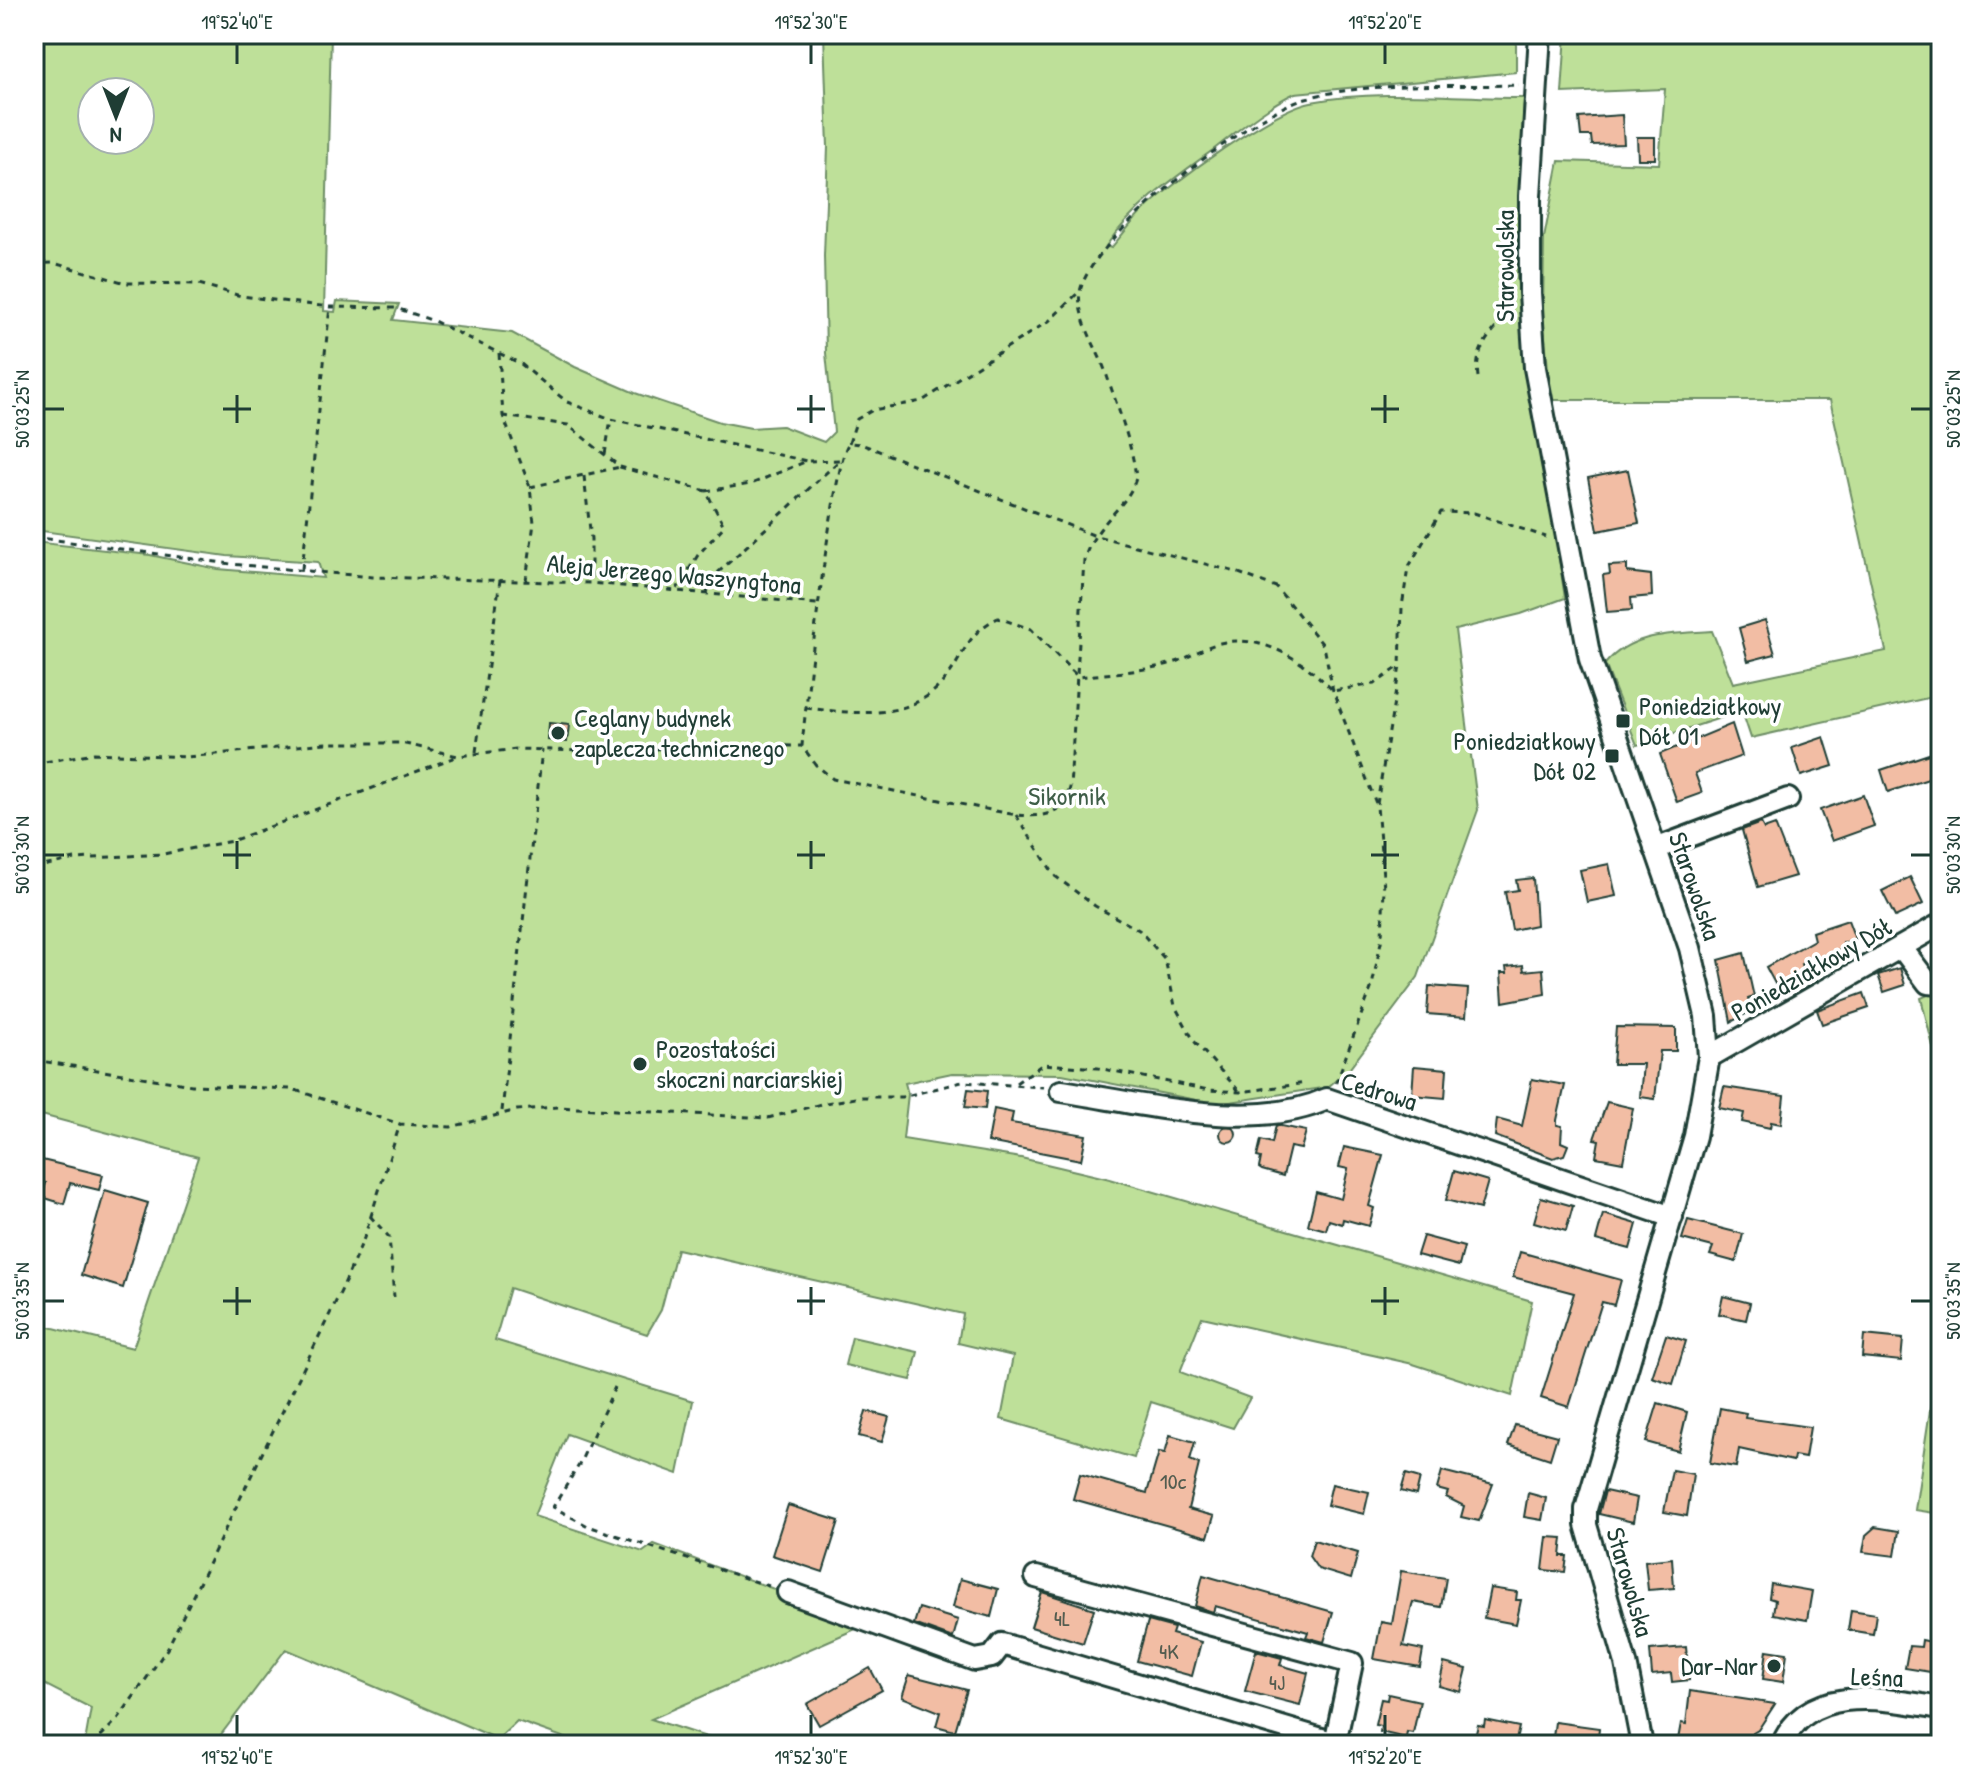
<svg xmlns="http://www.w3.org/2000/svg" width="1975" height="1779" font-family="'Patrick Hand',sans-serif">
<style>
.green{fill:#bee099;stroke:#6e8e66;stroke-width:2;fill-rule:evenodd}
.building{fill:#f2bda4;stroke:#1f3d34;stroke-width:2}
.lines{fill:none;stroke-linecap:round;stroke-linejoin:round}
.minor-casing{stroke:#1f3d34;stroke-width:26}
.path{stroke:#1f3d34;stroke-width:3;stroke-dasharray:6 6;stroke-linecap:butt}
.minor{stroke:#fff;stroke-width:20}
.ticks{fill:none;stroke:#1f3d34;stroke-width:3}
.poi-dot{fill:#1f3d34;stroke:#fff;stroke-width:3}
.labels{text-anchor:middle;stroke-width:7;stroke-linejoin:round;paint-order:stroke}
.number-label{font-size:22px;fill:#545d50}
.street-label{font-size:26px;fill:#1f3d34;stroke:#fff}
.poi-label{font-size:26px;fill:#1f3d34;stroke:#fff;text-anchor:start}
.park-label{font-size:26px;fill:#3f5e48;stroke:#fff}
.neatline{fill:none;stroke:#1f3d34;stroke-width:3}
.ticks-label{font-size:20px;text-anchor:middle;fill:#1f3d34}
</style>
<rect width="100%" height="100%" fill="#fff"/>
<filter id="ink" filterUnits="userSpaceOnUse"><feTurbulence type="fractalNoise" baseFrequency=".0125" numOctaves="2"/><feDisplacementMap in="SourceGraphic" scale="16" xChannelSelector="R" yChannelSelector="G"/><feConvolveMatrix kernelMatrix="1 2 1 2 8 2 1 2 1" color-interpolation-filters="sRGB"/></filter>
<g filter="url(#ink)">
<g class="green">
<path d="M34,34H331L324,311L335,312L337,301L399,304L393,320L512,333L575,367L635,393L720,422L751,428L782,426L824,442L834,432L826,353L824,256L828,147L824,34H1516V72L1295,93C1265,107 1240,129 1213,150C1173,179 1135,205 1106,246L1111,248C1121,236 1131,223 1143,211C1170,184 1275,108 1311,102C1382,89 1453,98 1524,98L1517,278L1565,598L1521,614L1455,630L1478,810L1418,977L1350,1068L1328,1087L1217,1104L1062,1074L952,1073L905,1083L908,1094L903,1139L1021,1158L1110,1179L1532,1301L1512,1396L1413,1364L1202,1317L1180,1372L1250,1398L1233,1428L1151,1402L1134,1458L1001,1419L1013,1356L958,1343L963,1314L677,1249L661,1310L647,1334L510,1288L495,1340L693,1401L678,1474L567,1434L534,1516L643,1552L654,1544L867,1624L651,1719L731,1745H585L517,1721L498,1739L286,1649L213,1745H81L85,1742L91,1708L34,1679V1323L133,1348L198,1157L34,1113V542L150,555L218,569L323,578L318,562L227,556L34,530ZM92,92H140V140H92Z"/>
<path d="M1566,34H1941V695L1751,738L1742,711L1637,745L1605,664C1632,632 1672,634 1712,631L1733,683L1886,651L1830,400H1551L1543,317L1544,238L1559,161L1659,164L1665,89L1562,93Z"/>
<path d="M1941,989V1079L1921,998Z"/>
<path d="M852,1337L918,1352L911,1380L845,1365Z"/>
<path d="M1941,1337V1514L1915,1510Z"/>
</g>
<g class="building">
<path d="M1622,115L1624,144L1592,145L1591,136H1581L1579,118Z"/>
<path d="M1637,137H1655V159H1638Z"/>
<path d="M1628,470L1639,523L1598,531L1588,478Z"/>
<path d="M1627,565V572L1651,575L1652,596L1631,598L1632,610L1607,612L1603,575L1610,574L1609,566Z"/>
<path d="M1765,620L1775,654L1748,661L1739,628Z"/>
<path d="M549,723L569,725L567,742L548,740Z"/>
<path d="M1732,724L1742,756L1695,773L1702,793L1677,802L1660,754Z"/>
<path d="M1824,737L1833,766L1801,776L1792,748Z"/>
<path d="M1941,750V775L1888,792L1881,770Z"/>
<path d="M1863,795L1874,826L1832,841L1820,810Z"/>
<path d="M1761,823L1764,829L1775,825L1795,876L1758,887L1742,830Z"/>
<path d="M1609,864L1616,896L1587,902L1580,870Z"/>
<path d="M1910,877L1923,904L1895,917L1882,891Z"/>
<path d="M1533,878L1536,925L1512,930L1505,892L1518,890L1516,880Z"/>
<path d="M1848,920L1855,939L1843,943L1845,948L1801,964L1807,981L1781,995L1766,967L1814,940L1812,932Z"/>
<path d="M1744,953L1754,997L1748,999L1751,1011L1731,1022L1719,960Z"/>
<path d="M1523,965L1524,971L1543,969L1545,994L1503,1002L1501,973H1507L1506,967Z"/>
<path d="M1900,968L1905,985L1884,992L1878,975Z"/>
<path d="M1429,986L1468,989L1466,1017L1427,1014Z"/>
<path d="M1864,993L1869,1008L1822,1024L1817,1010Z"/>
<path d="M1616,1027L1676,1028V1051H1660L1655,1099L1640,1097L1643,1064H1613Z"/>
<path d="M1414,1066L1447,1069L1445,1098L1412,1095Z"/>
<path d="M1532,1079L1565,1085L1557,1120V1125L1562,1126L1561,1142L1568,1145L1564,1155L1553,1158L1495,1136L1497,1119L1522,1126Z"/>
<path d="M1724,1087L1784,1096L1781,1124L1771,1122L1770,1128L1742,1122L1744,1113L1719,1108Z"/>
<path d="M968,1089L987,1091L985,1109L965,1107Z"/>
<path d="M1607,1102L1633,1108L1623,1162L1596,1157L1599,1140L1594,1139Z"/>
<path d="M994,1109L1013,1113L1011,1123L1086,1135L1081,1160L988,1142Z"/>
<path d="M1276,1125L1306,1131L1301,1149L1290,1147L1283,1176L1262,1170L1259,1168L1261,1158L1257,1157L1261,1140L1272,1143Z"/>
<circle cx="1228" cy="1134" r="8"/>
<path d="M1344,1147L1383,1155L1369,1206L1374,1208L1369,1226L1343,1219L1342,1224L1329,1220L1326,1230L1308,1225L1316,1192L1341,1199L1348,1169L1339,1167Z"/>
<path d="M34,1158L103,1175L99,1190L70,1183L64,1204L42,1197L46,1183L34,1180Z"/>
<path d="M1454,1171L1488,1181L1480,1209L1446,1200Z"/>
<path d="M105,1190L148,1203L123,1288L81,1275Z"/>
<path d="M1541,1197L1573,1206L1566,1231L1534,1222Z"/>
<path d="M1603,1214L1637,1224L1630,1249L1596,1240Z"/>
<path d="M1688,1220L1743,1234L1736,1262L1710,1255L1713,1247L1682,1239Z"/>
<path d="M1423,1236L1464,1247L1459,1266L1417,1255Z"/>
<path d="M1520,1252L1621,1280L1614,1305L1602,1302L1569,1407L1541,1398L1574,1293L1513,1277Z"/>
<path d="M1723,1296L1750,1303L1746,1320L1719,1314Z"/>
<path d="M1666,1335L1686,1341L1673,1384L1652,1377Z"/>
<path d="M1864,1335L1903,1339L1901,1361L1862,1357Z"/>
<path d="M1658,1403L1687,1412L1678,1451L1646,1442Z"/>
<path d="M1720,1408L1746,1413L1745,1418L1810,1427L1805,1458L1794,1456L1793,1461L1739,1449L1736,1467L1710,1463Z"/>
<path d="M866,1411L889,1417L882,1442L859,1436Z"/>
<path d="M1515,1425L1557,1436L1550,1459L1508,1445Z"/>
<path d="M1170,1435L1195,1442L1190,1460L1199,1464L1188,1509L1214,1516L1208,1537L1073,1499L1080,1474L1147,1493L1159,1452L1165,1453Z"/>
<path d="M1672,1470L1693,1474L1687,1516L1664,1512Z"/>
<path d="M1442,1471L1493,1484L1479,1521L1461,1517L1464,1506L1446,1497L1448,1492L1437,1489Z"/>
<path d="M1406,1474L1420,1478L1416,1495L1401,1491Z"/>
<path d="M1332,1484L1369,1492L1364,1514L1327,1505Z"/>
<path d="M1605,1491L1637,1498L1633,1522L1599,1514Z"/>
<path d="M1528,1493L1546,1498L1542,1520L1524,1517Z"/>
<path d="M788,1505L839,1521L823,1572L772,1555Z"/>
<path d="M1875,1527L1899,1531L1895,1556L1863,1552L1866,1535Z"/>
<path d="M1547,1537L1563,1538L1561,1556H1567L1565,1572L1543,1570Z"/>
<path d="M1314,1540L1358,1553L1351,1579L1318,1569L1309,1556Z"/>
<path d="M1672,1558L1674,1588L1648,1590L1645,1561Z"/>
<path d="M1401,1571L1446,1578L1441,1607L1413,1602L1412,1605L1403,1646L1423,1650L1420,1667L1374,1659L1381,1622L1392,1624Z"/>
<path d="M1203,1575L1333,1612L1324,1642L1306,1637L1308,1632L1215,1606L1213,1612L1195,1606Z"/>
<path d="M960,1579L998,1589L991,1617L953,1607Z"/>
<path d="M1771,1584L1812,1591L1807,1620L1773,1614L1775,1600L1769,1598Z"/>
<path d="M1490,1588L1517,1592L1516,1600H1521L1516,1624L1484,1618Z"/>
<path d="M1042,1592L1094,1609L1083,1643L1031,1627Z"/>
<path d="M919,1608L958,1620L953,1638L914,1624Z"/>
<path d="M1851,1610L1876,1614L1873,1634L1848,1630Z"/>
<path d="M1148,1621L1174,1628L1172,1634L1201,1642L1192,1676L1137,1661Z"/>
<path d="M1922,1640L1941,1644L1937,1673L1905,1668L1909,1646L1921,1647Z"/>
<path d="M1686,1647L1689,1680L1672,1682L1671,1673L1652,1675L1650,1650Z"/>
<path d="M1767,1650L1787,1653L1783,1682L1763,1679Z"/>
<path d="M1256,1651L1282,1658L1280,1665L1308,1673L1300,1705L1245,1691Z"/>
<path d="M1444,1663L1467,1669L1461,1692L1439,1686Z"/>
<path d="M870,1668L882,1690L819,1725L807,1704Z"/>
<path d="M909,1675L967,1690L955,1731L936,1726L940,1712L902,1697Z"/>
<path d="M1690,1691L1775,1704L1758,1730L1753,1733L1752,1745H1677L1681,1723L1686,1724Z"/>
<path d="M1388,1694L1420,1701L1413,1733L1407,1732L1406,1738L1380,1732L1381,1726L1375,1725L1381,1699L1387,1700Z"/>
<path d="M1485,1720L1519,1727L1515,1745H1473L1478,1725L1484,1726Z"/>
<path d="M1555,1722L1599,1728L1597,1745H1552Z"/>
</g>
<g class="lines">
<g class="minor-casing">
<g id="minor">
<path d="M1540,34L1530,196V293L1535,368L1590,659L1690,948L1706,1016L1709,1057L1695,1136L1586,1509V1525L1626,1663L1642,1745"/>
<path d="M1655,849L1788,799"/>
<path d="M1901,947L1928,983L1941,984"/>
<path d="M1709,1057L1941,924"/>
<path d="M1061,1091C1141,1103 1251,1133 1327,1099L1672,1217"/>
<path d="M1036,1577L1352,1663L1335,1743"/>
<path d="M788,1592L975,1660L992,1657L1002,1644L1342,1745"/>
<path d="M1782,1745C1808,1681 1889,1700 1941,1708"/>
</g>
</g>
<g class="path">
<path d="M34,264L53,263L126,283L199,284L241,296L330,307L396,308L434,321L521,364L567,402L611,419L807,461"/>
<path d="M499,353L503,416L530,487L534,523L526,580"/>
<path d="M1478,377C1474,348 1491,333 1510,313"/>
<path d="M503,416L568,425L620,467L706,491L724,526L698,555L677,589"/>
<path d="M849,443L857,419L873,410L922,401L1049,321L1080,291"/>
<path d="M605,454L611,419"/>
<path d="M584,476L591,539V583"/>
<path d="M530,487L620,467"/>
<path d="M706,491L751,484L807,461L840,460"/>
<path d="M34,537L231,564L373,577L591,583L817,604"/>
<path d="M302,569L330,307"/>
<path d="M707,593L711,579L839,461"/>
<path d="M806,708C852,713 907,722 942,683C965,658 964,634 998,618L1031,629L1078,677C1108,673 1139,672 1169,664C1187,660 1202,647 1220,643C1262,633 1307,662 1333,691L1375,684L1400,666"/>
<path d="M476,752L500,580"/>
<path d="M34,764L94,753L187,757L326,743H401L458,756L516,749L621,752L702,745L802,746"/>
<path d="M1377,804L1400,666L1402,607L1408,568L1441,512L1474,513L1546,537"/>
<path d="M1016,815L1055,876L1095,906L1139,930L1165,959L1175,1006L1194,1041L1240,1092"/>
<path d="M34,868L75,859L163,854L232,841L458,756"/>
<path d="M34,1060L192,1085L292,1089L400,1124L451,1127L517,1110L558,1107L768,1118L825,1103L862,1097H902L962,1082L1043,1087"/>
<path d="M1016,1083L1043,1064L1098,1068L1209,1090L1240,1092L1307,1083"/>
<path d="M1336,1083L1372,986L1382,937L1384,888L1377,806L1333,691L1324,646L1276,587L1236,572L1093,535L861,444L849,443C834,455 805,709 802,746L816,765L833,779L1016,815C1043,817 1061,817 1070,788L1084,560C1095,522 1128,508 1136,478C1133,446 1116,403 1106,373C1098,349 1076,317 1080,292C1089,238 1255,111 1306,98C1374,81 1450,87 1519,85"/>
<path d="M502,1111L542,750"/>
<path d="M370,1216L389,1237L394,1297"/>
<path d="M615,1387L579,1465L553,1507L588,1526L769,1586"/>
<path d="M92,1745L118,1719L167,1649L342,1289L364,1238L400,1124"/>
</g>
<use href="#minor" class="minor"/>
</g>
</g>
<path class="ticks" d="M237,44V64M811,44V64M1385,44V64M237,395V423M811,395V423M1385,395V423M44,409H64M223,409H251M797,409H825M1371,409H1399M1911,409H1931M237,841V869M811,841V869M1385,841V869M44,855H64M223,855H251M797,855H825M1371,855H1399M1911,855H1931M237,1287V1315M811,1287V1315M1385,1287V1315M44,1301H64M223,1301H251M797,1301H825M1371,1301H1399M1911,1301H1931M237,1715V1735M811,1715V1735M1385,1715V1735"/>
<g class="poi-dot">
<rect x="1615" y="713" width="16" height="16" rx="4"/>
<circle cx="558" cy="733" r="8"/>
<rect x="1604" y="748" width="16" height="16" rx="4"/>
<circle cx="640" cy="1064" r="8"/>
<circle cx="1774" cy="1666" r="8"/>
</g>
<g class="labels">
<g class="number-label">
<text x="1173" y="1489">10c</text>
<text x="1062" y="1626">4L</text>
<text x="1169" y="1659">4K</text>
<text x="1277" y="1690">4J</text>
</g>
<g class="street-label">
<text transform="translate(1505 266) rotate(-90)" y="9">Starowolska</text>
<text transform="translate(674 574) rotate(5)" y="9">Aleja Jerzego Waszyngtona</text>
<text transform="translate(1695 886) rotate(71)" y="9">Starowolska</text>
<text transform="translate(1812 969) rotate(-30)" y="9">Poniedziałkowy Dół</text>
<text transform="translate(1379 1091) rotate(17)" y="9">Cedrowa</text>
<text transform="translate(1630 1582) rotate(74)" y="9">Starowolska</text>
<text transform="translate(1877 1677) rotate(2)" y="9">Leśna</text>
</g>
<g class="poi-label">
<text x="1639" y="715">Poniedziałkowy<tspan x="1639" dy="30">Dół 01</tspan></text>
<text x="574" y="727">Ceglany budynek<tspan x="574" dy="30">zaplecza technicznego</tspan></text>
<text x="1596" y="750" text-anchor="end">Poniedziałkowy<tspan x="1596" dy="30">Dół 02</tspan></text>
<text x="656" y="1058">Pozostałości<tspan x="656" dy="30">skoczni narciarskiej</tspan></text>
<text x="1758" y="1675" text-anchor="end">Dar-Nar</text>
</g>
<g class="park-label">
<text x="1067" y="805">Sikornik</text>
</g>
</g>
<rect width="1975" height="1779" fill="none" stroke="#fff" stroke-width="88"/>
<g transform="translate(116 116) rotate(180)"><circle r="38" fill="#ffffff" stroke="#a5b1ae" stroke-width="2"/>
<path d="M0-6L14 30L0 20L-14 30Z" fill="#1f3d34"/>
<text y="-12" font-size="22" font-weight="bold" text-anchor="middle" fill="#1f3d34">N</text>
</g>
<rect x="44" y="44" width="1887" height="1691" class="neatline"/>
<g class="ticks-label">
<text x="237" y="29">19°52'40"E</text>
<text x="811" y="29">19°52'30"E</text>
<text x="1385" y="29">19°52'20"E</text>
<text transform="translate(1953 409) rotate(-90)" y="7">50°03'25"N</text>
<text transform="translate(22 409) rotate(-90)" y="7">50°03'25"N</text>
<text transform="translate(1953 855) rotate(-90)" y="7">50°03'30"N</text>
<text transform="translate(22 855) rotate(-90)" y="7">50°03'30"N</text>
<text transform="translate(1953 1301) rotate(-90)" y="7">50°03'35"N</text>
<text transform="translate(22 1301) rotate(-90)" y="7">50°03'35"N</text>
<text x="237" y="1764">19°52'40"E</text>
<text x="811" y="1764">19°52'30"E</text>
<text x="1385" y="1764">19°52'20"E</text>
</g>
</svg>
